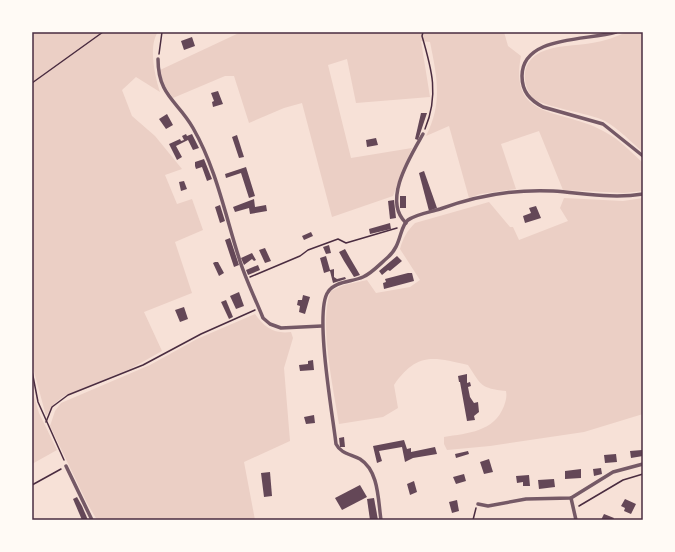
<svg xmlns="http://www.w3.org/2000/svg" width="675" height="552" font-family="'Exo 2',sans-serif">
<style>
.green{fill:#ebcfc5}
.building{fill:#644757}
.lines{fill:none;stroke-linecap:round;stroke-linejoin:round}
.path{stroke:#4a2c40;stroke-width:1.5}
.minor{stroke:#755966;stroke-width:3.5}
.neatline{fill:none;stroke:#4a2c40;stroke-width:1.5}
</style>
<rect width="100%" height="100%" fill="#f7e1d7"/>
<g class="green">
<path d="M32,32H158C148,46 155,77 160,92L136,77L122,90L132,116L155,136L182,169L165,175L177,204L192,199L203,230L175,242L192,293L144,312L162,351L130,369L64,396L55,403L46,416L32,364Z"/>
<path d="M241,32H504L508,46L521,56C508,122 564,108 605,132C619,139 631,152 643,163V191L624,193L563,190L539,131L501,144L516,189L480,194L469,198L449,126L426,136C443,102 437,77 430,42L421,41L430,97L356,103L347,59L328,65L351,158L412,148L393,196L332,217L302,103L284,108L249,123L234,76H225L173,98L163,83L160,70Z"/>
<path d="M627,32H643V152C631,142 619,129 605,121C590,113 542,107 533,98C527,91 524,82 525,73C526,63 533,56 541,52C557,45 575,46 592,43C604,41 616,37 627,32Z"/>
<path d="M564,198L623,201L643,198V414L584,432L490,446L447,450L444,444V437C468,433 494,432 504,406C506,400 507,397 506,391C480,388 482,386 468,365C433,357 417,352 394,385L398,408L383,417L339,424C334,391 318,320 331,291L344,285L367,280L376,293L410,287L420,280L400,249C403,238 407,231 415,223L489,202L510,227H513L519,240L568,221L560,208Z"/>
<path d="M255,314C265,328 274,334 291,332L293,338L284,368L290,441L244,462L255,520H97L87,503L50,426L55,411L61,403L150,365L197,339Z"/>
<path d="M32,390L39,413L57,450L32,464Z"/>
</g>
<g class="building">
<path d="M192,37L195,46L184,50L181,41Z"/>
<path d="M218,91L223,104L213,107L212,102L214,101L211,93Z"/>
<path d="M421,113H427L418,140L415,139Z"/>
<path d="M167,114L173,125L166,129L159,119Z"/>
<path d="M186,134L187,136L192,134L199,148L193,150L188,140L176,146L182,157L177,160L169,144L180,139L181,141L184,140L182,136Z"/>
<path d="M237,135L244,157L239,158L232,137Z"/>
<path d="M376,138L378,145L367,147L366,140Z"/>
<path d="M204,159L212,179L207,181L202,167L196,169L195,166V162Z"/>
<path d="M246,167L255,196L249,198L241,173L226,178L225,174Z"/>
<path d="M424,171L437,208L429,211L419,173Z"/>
<path d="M184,181L187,189L181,191L179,182Z"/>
<rect x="400" y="196" width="6" height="12"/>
<path d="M254,199L255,207L266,205L267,211L250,214L249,208L235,212L233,207Z"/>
<path d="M394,200L396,218L390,219L388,201Z"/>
<path d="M220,205L225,221L220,223L215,207Z"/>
<path d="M536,206L541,218L525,223L523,216L531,213L529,208Z"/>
<path d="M390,223L391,229L370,234L369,229Z"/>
<path d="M311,232L313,236L304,240L302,236Z"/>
<path d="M230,238L239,265L234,267L225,240Z"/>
<path d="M329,245L331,253L326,254L323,247Z"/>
<path d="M265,248L271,261L265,263L259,250Z"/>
<path d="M345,249L350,258L360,275L354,277L344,261L339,252Z"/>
<path d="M252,253L256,260L254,261L252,259L244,265L241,258Z"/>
<path d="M326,256L330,270L334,269V277L337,279L345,277L346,279L333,283L330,271L324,273L320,258Z"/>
<path d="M397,256L402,261L390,271L388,270L382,275L379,271Z"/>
<path d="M215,262H218L224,273L219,276L213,263Z"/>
<path d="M258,265L260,270L248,275L246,270Z"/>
<path d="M408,273H412L414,281L384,289L383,283L386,282L385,279Z"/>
<path d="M239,292L244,306L236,309L230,296Z"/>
<path d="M303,295L310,297L305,314L299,312L300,306L297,305L298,300H302Z"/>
<path d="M226,300L233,317L229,319L221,302Z"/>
<path d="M184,307L188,319L180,322L175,310Z"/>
<path d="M313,360L314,370L300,371L299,365L308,364V361Z"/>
<path d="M467,374V383L470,382L471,386L468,387L470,397L474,403L478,402L479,412L474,416L475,420L467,421L460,382H459L458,376Z"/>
<path d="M314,415L315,423L306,424L304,417Z"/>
<path d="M344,437L345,447H340L339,438Z"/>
<path d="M404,440L407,449L411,448V452L435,447L437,454L413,458L405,462L402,447L379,451L382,461L377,463L373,446Z"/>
<path d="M642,450L643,456L631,458L630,451Z"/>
<path d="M468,451L469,454L456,458L455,454Z"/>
<path d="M616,454L617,462L605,463L604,455Z"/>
<path d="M489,459L493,472L484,474L480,462Z"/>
<path d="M601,468L602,474L594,476L593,469Z"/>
<path d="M581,469V478L565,479V471Z"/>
<path d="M270,472L272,496L264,497L261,473Z"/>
<path d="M464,474L466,481L456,484L453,477Z"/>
<path d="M529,475L530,486H523V482L517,483L516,476Z"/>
<path d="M554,479L555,487L539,489L538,480Z"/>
<path d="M414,481L417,492L410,495L407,484Z"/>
<path d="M360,485L367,497L342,510L335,498Z"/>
<path d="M77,497L82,506L88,520H82L73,499Z"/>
<path d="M374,498L378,520H370L367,499Z"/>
<path d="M625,499L636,504L631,514L624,511L625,508L621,506Z"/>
<path d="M457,500L459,511L452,513L449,502Z"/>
<path d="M604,514L614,518L613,520H601Z"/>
</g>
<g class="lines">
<g class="path">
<path d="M423,32L422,36C432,70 439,95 425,129"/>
<path d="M159,54L162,32"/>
<path d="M32,83L103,32"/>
<path d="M250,277L300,256L308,250L338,239L346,243L397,228"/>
<path d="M32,371L38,402L64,460"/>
<path d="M46,422L52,407L68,395L143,365L201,334L255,310"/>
<path d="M32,485L61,469"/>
<path d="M579,506L623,480L643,474"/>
<path d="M473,520L476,508"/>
</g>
<g class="minor">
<path d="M616,32C588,41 522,35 522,76C522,92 530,100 543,107L603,124L643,156"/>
<path d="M158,59C158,96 178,101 193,128C216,168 225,214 239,258C245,278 255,298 263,318L270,324L281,328L322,326"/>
<path d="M406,223C382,201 410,157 423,134"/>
<path d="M66,466L92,520"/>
<path d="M571,498L576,520"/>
<path d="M478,504L488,506L526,499L571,498L613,472L643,464"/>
<path d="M381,520C378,500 379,471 360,459C351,454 341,454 336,444C333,417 314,311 328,292C335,281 352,282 363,277C372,273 380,264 387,258C402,246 399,227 408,220C416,214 431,212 440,209C476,196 514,189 553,191C583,193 612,199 643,194"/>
</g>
</g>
<rect width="675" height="552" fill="none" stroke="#fffaf5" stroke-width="66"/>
<rect x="33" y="33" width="609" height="486" class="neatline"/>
</svg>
